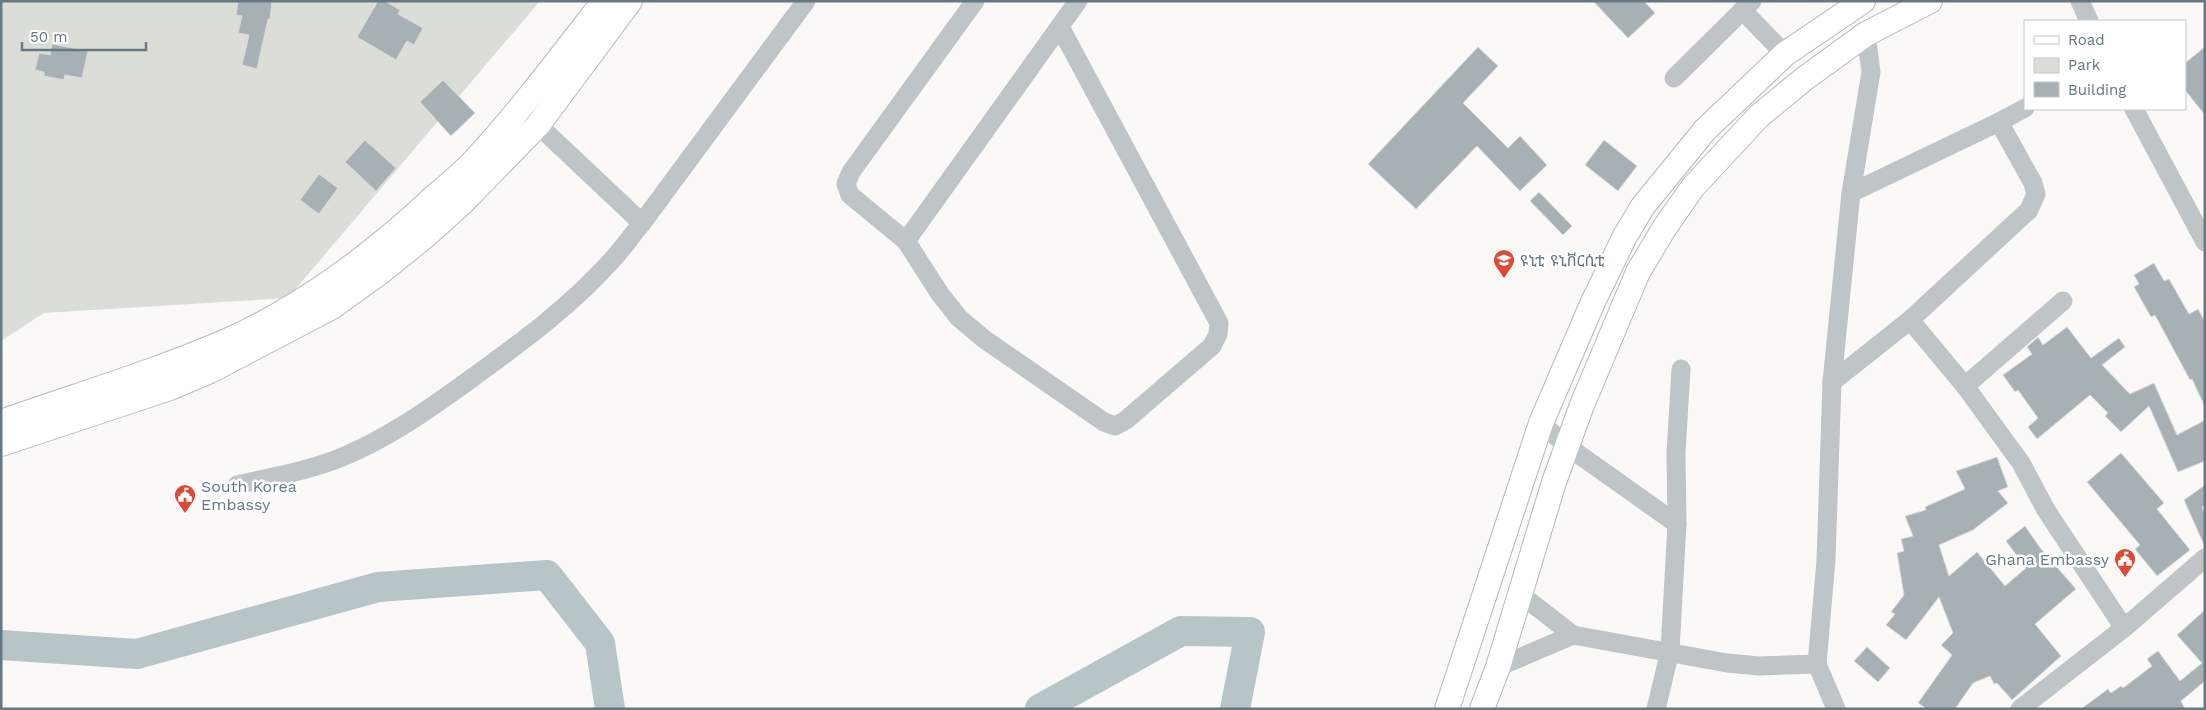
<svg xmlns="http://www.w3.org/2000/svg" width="2206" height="710" font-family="'Work Sans','Noto Sans Ethiopic',sans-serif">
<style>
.green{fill:#daded7}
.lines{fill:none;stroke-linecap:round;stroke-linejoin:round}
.river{stroke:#b8c5c8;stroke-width:30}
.building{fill:#a6b0b5;stroke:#dcdbda}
.major-casing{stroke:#b3b9bc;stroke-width:26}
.minor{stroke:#bfc4c7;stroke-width:19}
.major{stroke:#fff;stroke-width:24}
.labels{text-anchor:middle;stroke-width:5;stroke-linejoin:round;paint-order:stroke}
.poi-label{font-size:16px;fill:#667881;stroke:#fff;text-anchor:start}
</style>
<rect width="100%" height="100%" fill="#faf9f8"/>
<path class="green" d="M1,1H540L288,298L44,313L1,341Z"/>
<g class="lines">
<g class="river">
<path d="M1,645L137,654L378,587L547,575L600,643L610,709"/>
<path d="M1040,709L1181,631L1250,632L1235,709"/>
</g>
</g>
<g class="building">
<path d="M238,1H272L270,19H268L257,69L242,65L249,35L238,33L242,16L236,15Z"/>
<path d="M378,1H385L400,10L398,14L423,28L414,45L407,41L396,60L357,37Z"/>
<path d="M1593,1H1644L1655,13L1628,38Z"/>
<path d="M52,44L88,51L82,78L65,75L64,80L44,76V72L35,70L39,53L50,55Z"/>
<path d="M1478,47L1498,66L1463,103L1508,148L1520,136L1547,165L1520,191L1477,146L1416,209L1368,164Z"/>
<path d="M2205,47V115L2185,90V63Z"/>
<path d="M443,80L475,113L451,136L420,102Z"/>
<path d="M365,140L396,168L376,191L345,162Z"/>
<path d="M1604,140L1637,166L1618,191L1585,165Z"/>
<path d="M319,174L338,188L319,214L300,200Z"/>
<path d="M1539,192L1572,226L1563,235L1530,201Z"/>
<path d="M2154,263L2164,281L2169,279L2189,314L2198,309L2205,322V407L2192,379L2190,380L2155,315L2151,317L2134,287L2139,284L2134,275Z"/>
<path d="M2067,327L2091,358L2119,338L2125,347L2102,365L2130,394L2154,383L2177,435L2205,420V461L2178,472L2149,406L2121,432L2105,416L2108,413L2090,395L2037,439L2028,427L2038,418L2018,390L2015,392L2003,375L2032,354L2027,347L2038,337L2043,345Z"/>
<path d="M2121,453L2164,503L2157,509L2190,550L2157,576L2135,549L2140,545L2087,482Z"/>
<path d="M1997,457L2008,487L1998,491L2008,503L1973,530L1939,545L1949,576L1977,552L2005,586L2026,568L2006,541L2025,526L2041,549L2076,589L2035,624L2061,656L2012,700L1997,683L1994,684L1990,676L1973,683L1955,709H1927L1918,703L1952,655L1941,645L1953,633L1939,597L1906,640L1886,625L1895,614L1891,612L1904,595L1897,553L1904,551L1901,539L1913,536L1905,516L1926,510L1925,507L1965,489L1956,471Z"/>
<path d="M2205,485V505L2202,507L2205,515V547L2184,500Z"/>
<path d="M2205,610V681L2181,701L2185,709H2081L2108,689L2111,693L2121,686L2123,688L2152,666L2147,659L2158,651L2180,681L2202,663L2177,635Z"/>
<path d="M1867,647L1890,668L1878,682L1854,661Z"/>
</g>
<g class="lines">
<g class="major-casing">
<g id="major">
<path d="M1,422C77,395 155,372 229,340C302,307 375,253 433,198C447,186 462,174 475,160C521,110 562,55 604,1"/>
<path d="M1,444L170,388L210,371L332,307L382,271L424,237L462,203L538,125L630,1"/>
<path d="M1447,709L1541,423L1593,302L1625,236L1643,206L1705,130L1785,54L1863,1"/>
<path d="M1482,709L1498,667L1554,482L1582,405L1638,272L1665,227L1693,187L1759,116L1804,79L1866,34L1930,1"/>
</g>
</g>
<g class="minor">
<path d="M975,1L851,172L846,184L850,195L906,241L940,294L959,318L984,339L1104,422L1115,426L1126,420L1212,346L1218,334L1219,323L1060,27"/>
<path d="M2080,1L2089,21"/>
<path d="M1742,10L1785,54"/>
<path d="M1674,78L1752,1"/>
<path d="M2134,109L2205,242"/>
<path d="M1999,122L2025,108"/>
<path d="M538,125L642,223"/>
<path d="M906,241L1078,1"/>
<path d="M1910,320L1965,386L2021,463L2046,510L2124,628"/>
<path d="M1832,382L1910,320L2029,210L2036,194L2033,183L1999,122L1851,193"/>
<path d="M1965,386L2063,301"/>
<path d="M1541,423L1567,446L1677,524"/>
<path d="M237,485C272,477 307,471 340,458C387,439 431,408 472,378C522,342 572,305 613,259C623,248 632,235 642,223L806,1"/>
<path d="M1520,594L1573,635L1727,663L1759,666L1817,664L1836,709"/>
<path d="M1817,664L1826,560L1832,382L1851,193L1871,72L1866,34"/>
<path d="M1498,667L1573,635"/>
<path d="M1656,709L1670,651L1677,524L1676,453L1681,369"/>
<path d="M2020,709L2124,628L2205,558"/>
</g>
<use href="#major" class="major"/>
</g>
<defs>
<g id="school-pin" transform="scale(1.125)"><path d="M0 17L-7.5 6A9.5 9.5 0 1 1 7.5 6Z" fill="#db4b36" stroke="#fff"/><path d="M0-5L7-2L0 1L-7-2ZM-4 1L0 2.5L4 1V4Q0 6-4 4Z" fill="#fff"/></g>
<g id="civic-pin" transform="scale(1.125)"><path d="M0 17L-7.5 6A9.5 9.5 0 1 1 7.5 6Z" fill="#db4b36" stroke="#fff"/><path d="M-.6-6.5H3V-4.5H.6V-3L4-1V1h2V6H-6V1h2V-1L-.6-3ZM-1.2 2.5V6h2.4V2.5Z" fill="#fff"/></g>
</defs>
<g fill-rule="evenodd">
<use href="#school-pin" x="1504" y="260"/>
<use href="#civic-pin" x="185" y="495"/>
<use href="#civic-pin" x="2125" y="559"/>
</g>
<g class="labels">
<g class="poi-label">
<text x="1520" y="266">ዩኒቲ ዩኒቨርሲቲ</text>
<text x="201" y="492">South Korea<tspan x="201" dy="18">Embassy</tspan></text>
<text x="2109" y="565" text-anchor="end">Ghana Embassy</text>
</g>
</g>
<rect width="2206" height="710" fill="none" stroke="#667881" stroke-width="5"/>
<rect x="2024" y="20" width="162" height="90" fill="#ffffff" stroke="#c2c9cd"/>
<rect x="2034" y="36" width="25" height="8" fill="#ffffff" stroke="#c2c9cd"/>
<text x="2068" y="45" font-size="15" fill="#667881">Road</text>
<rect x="2034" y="58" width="25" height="15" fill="#daded7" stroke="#c2c9cd"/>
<text x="2068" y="70" font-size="15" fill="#667881">Park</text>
<rect x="2034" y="82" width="25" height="15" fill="#a6b0b5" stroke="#c2c9cd"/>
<text x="2068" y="95" font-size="15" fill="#667881">Building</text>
<path d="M22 42v8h124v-8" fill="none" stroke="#667881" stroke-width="2.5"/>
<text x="30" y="42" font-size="15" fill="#667881" stroke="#ffffff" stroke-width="4" paint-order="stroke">50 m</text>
</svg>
